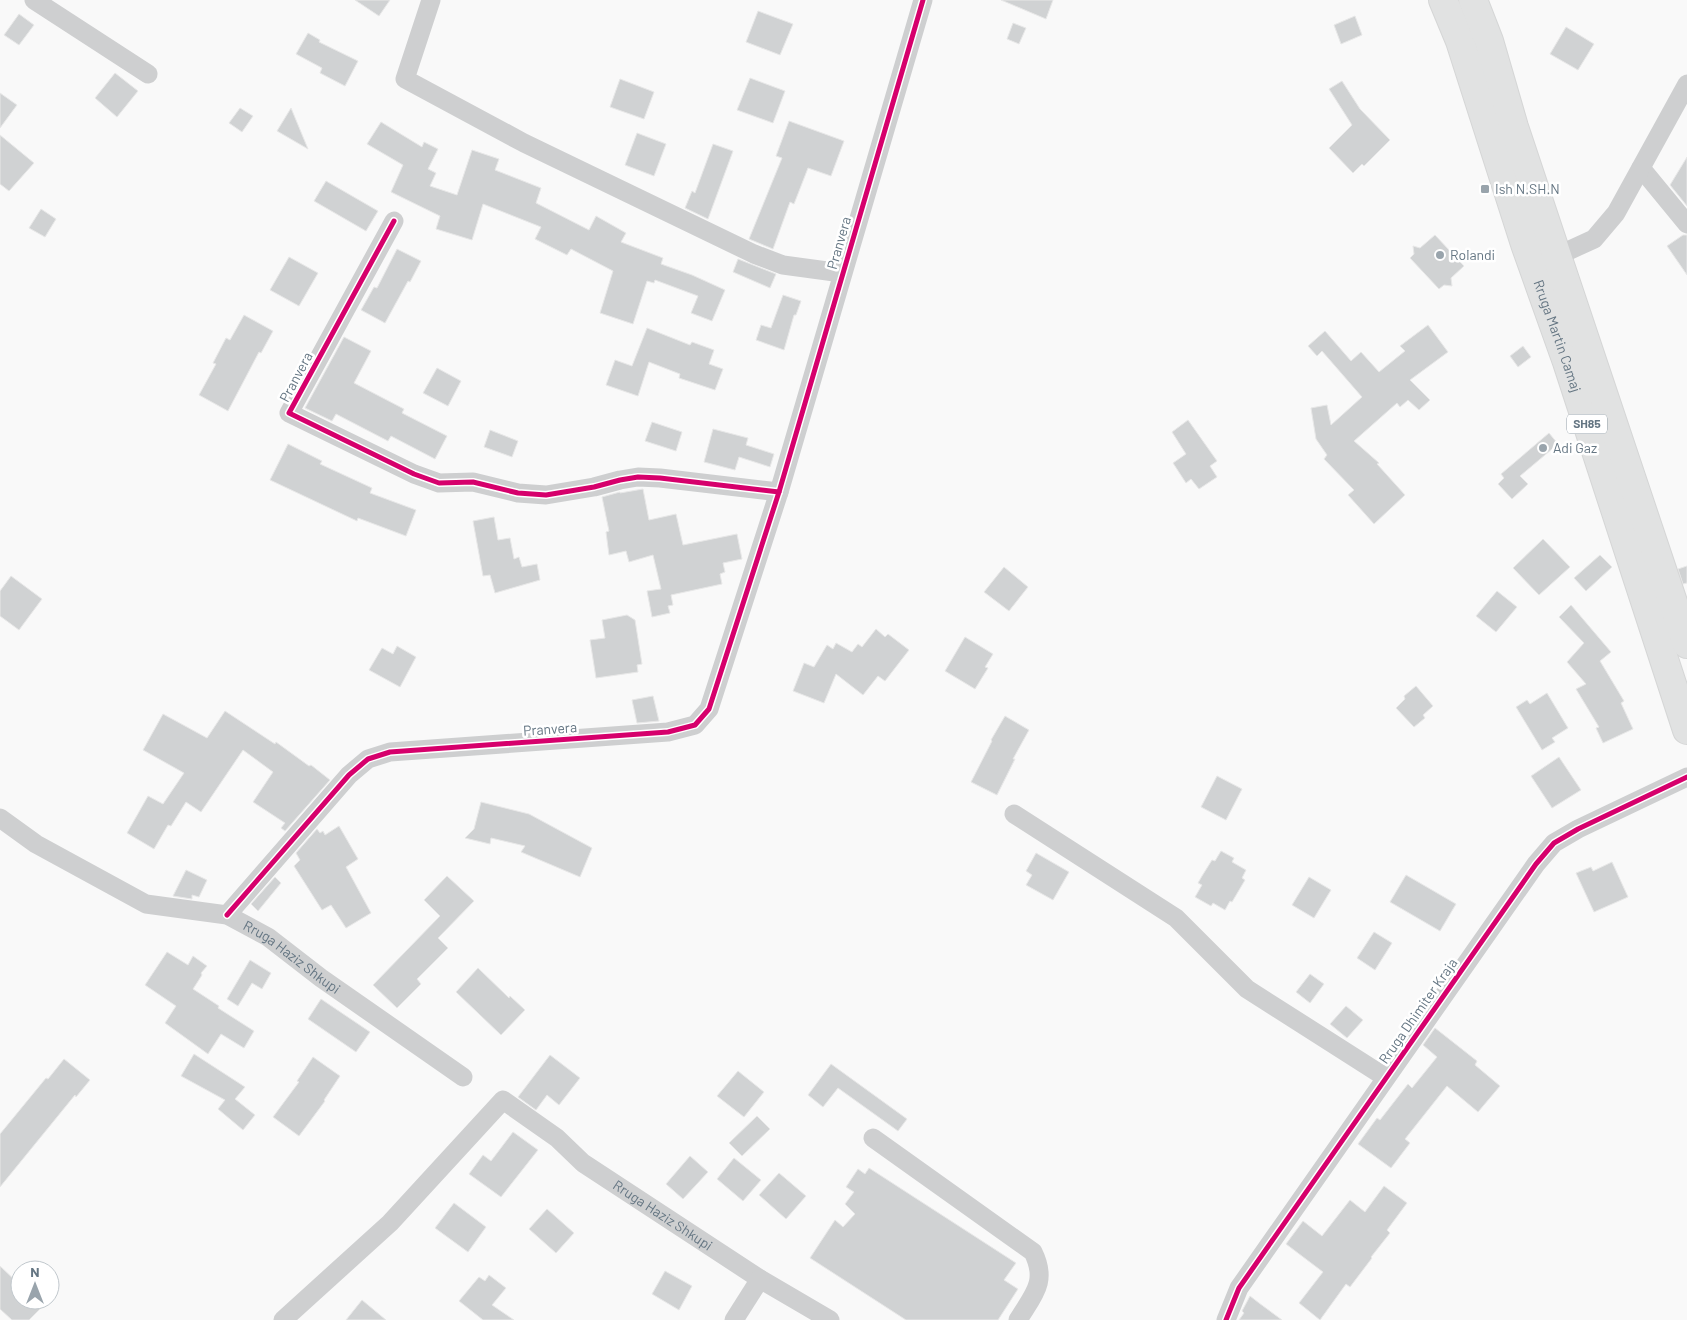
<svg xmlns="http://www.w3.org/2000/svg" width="1687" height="1320" font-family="Barlow,sans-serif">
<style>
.building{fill:#d0d2d3;stroke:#e8e8e8}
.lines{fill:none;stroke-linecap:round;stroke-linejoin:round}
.highway-casing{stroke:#d5d6d6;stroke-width:30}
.minor{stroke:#cecfd0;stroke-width:19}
.highway{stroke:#e1e2e2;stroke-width:28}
.cycleway-casing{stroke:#fff;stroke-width:8}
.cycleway{stroke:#d6006c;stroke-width:5}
.poi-dot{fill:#99a4ac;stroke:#fff;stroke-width:2}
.labels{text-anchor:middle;stroke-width:5;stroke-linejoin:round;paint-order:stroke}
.shield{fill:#fff;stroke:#939fa8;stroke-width:1}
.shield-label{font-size:12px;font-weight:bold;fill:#657683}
.poi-label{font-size:14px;fill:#657683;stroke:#fff;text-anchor:start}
.street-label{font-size:14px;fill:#657683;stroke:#fff}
</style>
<rect width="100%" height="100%" fill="#f9f9f9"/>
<g class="building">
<path d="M355,0H390L379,16Z"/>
<path d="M1001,0H1053L1046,19Z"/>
<path d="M758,11L793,24L780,55L746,42Z"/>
<path d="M19,14L34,25L19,45L4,35Z"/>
<path d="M1355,16L1362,35L1341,44L1334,25Z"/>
<path d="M1013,23L1026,28L1019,44L1007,39Z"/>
<path d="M1566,27L1594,44L1578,70L1550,54Z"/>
<path d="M308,33L320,40L319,42L358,61L345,86L320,73L322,68L296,54Z"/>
<path d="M115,73L138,91L117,117L95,98Z"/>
<path d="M750,78L785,91L773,123L737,110Z"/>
<path d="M620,79L654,92L644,119L610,107Z"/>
<path d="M1342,81L1360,109L1390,140L1364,166L1362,164L1353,173L1329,148L1352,125L1329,89Z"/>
<path d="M0,93L17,105L0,128Z"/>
<path d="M240,108L253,116L242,132L229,123Z"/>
<path d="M291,108L308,149L277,131Z"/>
<path d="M789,121L844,141L831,176L808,168L794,204L790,202L773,249L749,239L782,158L776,156Z"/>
<path d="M381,122L422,147L424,142L438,149L428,169L436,173L430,186L457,195L472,150L499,159L495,170L541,188L536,203L589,230L596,216L626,233L621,242L663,258L661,264L692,275L725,290L712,321L691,313L698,296L655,280L654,283L647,281L633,324L600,313L613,271L571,249L567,255L535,239L541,227L483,204L472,240L436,229L440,216L391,192L403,165L367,144Z"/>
<path d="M637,133L666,144L654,176L625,165Z"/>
<path d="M0,135L34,163L9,191L0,184Z"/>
<path d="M713,144L733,151L708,219L685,208L692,191L695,193Z"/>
<path d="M1687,157V206L1670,185Z"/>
<path d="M326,181L378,211L366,231L314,201Z"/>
<path d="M41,209L56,219L45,237L29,228Z"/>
<path d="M1435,235L1464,266L1451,278L1452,286L1444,285L1439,289L1410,258L1414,254L1413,246L1420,248Z"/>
<path d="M1683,235H1687V275L1667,246Z"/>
<path d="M397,249L421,261L410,282L408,281L385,323L361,310L374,287L377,288Z"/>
<path d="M289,257L318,273L299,306L270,290Z"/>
<path d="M738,259L776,274L770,288L733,272Z"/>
<path d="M783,295L801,301L796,315H794L784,350L756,340L761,325L771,328Z"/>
<path d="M244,315L273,331L261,353L259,352L228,411L199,395L216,364L213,363L226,338L230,340Z"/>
<path d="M1428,325L1448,352L1410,380L1430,400L1419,410L1408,400L1400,407L1397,403L1354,441L1379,463L1377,464L1405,495L1374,524L1348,495L1354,490L1324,459L1327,455L1316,439L1311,408L1327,405L1331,425L1362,397L1322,351L1317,356L1308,346L1325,331L1351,361L1361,352L1379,372L1405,351L1400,346Z"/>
<path d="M647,328L690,345L692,342L714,350L709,364L723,369L715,390L679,378L680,374L649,362L638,396L606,385L615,360L632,366Z"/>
<path d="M344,337L371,351L354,383L404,409L402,413L447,436L435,459L391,436L388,441L336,414L332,421L305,408Z"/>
<path d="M1523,346L1531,357L1518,367L1510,356Z"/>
<path d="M437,368L461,381L448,406L423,393Z"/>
<path d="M1188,420L1217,461L1210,466L1217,477L1199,489L1191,479L1186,483L1173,463L1186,454L1172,432Z"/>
<path d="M652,422L682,432L676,451L645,441Z"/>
<path d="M713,429L748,438L746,445L774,454L770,467L739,457L735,470L704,462Z"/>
<path d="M490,430L518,441L512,457L484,447Z"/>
<path d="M1549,433L1558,444L1520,476L1528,484L1512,499L1498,484L1504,478L1501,474Z"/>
<path d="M288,444L322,461L320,464L372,488L370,493L416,510L406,536L358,518L357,521L270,480Z"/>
<path d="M643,489L649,520L676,514L683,545L737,534L742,559L723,563L725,572L720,574L722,584L671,595L673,605L668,606L670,613L652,617L647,591L661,589L653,555L629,562L626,551L609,555L606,532L609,531L602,497L620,492V493Z"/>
<path d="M494,517L498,540L510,538L514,559L519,557L522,567L537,564L540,580L495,593L490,575L483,576L473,521Z"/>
<path d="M1543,539L1570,567L1539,595L1513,568Z"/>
<path d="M1600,555L1612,567L1586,591L1574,578Z"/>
<path d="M1687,566V583L1683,584L1678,569Z"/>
<path d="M1004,567L1028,587L1009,611L984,592Z"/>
<path d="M11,576L42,599L19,630L0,616V591Z"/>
<path d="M1497,591L1517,607L1496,632L1476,616Z"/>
<path d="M1571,605L1611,652L1600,661L1624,701L1621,703L1633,729L1603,743L1596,728L1599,727L1576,689L1586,684L1567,662L1584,643L1559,617Z"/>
<path d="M627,615L635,620L642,664L637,665L638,672L596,678L590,640L605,638L602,620Z"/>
<path d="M876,629L885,637L888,634L909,650L885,681L878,676L863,695L836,674L824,703L793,691L804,663L814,667L827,645L833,649L836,643L852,652L858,644L862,647Z"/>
<path d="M965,637L993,654L985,667L988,668L975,689L945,671Z"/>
<path d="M397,646L416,657L400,687L369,670L382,648L393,654Z"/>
<path d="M1416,686L1433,706L1423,715L1425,718L1414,727L1396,708L1405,699L1404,696Z"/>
<path d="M1547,693L1568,728L1552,738L1555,742L1542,750L1516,707L1527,700L1530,704Z"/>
<path d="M653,696L659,721L637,723L632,700Z"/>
<path d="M225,711L275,744L276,742L309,766L311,765L330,780L285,831L281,828L285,823L253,802L273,772L243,750L201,812L186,802L171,826L168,825L154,849L127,833L148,796L163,804L184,773L143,750L163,714L207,738Z"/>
<path d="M1005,716L1029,730L1013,759H1015L997,795L971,782L992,741L991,740Z"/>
<path d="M1559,757L1581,790L1552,808L1531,776Z"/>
<path d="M1217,776L1242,789L1226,820L1201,807Z"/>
<path d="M481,802L529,814L592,848L580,877L521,852L525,846L491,838L490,844L465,838L474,829Z"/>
<path d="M339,826L358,859L346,867L371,913L346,928L331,905L322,910L294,866L300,860L296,853L317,829L320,833L323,831L325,835Z"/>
<path d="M1221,851L1234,858L1232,862L1246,870L1242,878L1245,880L1232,902L1230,901L1225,910L1213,903L1211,906L1195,897L1202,885L1198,883L1202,876L1212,860L1215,861Z"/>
<path d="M1036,853L1069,872L1053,900L1026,885L1032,875L1026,871Z"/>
<path d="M1612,862L1628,897L1594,912L1576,873L1591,867L1593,871Z"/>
<path d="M186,870L207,880L199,897L192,895V899L173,896Z"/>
<path d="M1406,875L1456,904L1440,931L1390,902Z"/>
<path d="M447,876L474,901L438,938L448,948L417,979L421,984L397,1008L373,985L440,916L424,900Z"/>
<path d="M275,877L281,883L258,911L251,904Z"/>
<path d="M1309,877L1331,890L1314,918L1292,905Z"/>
<path d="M1374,932L1392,943L1375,970L1357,958Z"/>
<path d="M167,952L188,965L193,956L207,966L201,973L202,975L193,989L219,1006L218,1008L254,1031L244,1048L221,1034L208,1054L165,1023L176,1006L145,985Z"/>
<path d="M250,960L271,973L262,989L252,983L238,1006L227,999Z"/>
<path d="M478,968L509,998L510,996L525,1010L501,1035L456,992Z"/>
<path d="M1310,974L1324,984L1310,1003L1296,992Z"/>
<path d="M321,999L370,1032L356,1052L308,1019Z"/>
<path d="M1346,1006L1363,1020L1347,1038L1330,1024Z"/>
<path d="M1435,1028L1477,1061L1475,1065L1500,1086L1478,1112L1447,1086L1405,1139L1410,1143L1391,1168L1358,1144L1377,1118L1380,1120L1408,1084L1412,1088L1437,1057L1423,1045Z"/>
<path d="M194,1054L245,1087L235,1099L255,1115L243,1130L218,1109L225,1100L181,1076Z"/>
<path d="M550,1055L580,1078L559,1105L547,1095L536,1110L518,1097Z"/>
<path d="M313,1057L340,1076L324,1100L325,1101L299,1136L273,1117L299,1082L297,1081Z"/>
<path d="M64,1059L90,1080L76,1097L75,1095L0,1187V1134L46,1078L48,1079Z"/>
<path d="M831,1064L907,1119L898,1131L838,1088L823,1107L808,1095Z"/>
<path d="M738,1071L764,1092L744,1117L717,1096Z"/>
<path d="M757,1116L770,1129L742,1156L729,1143Z"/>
<path d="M513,1132L538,1150L501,1197L469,1174L483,1155L491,1161Z"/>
<path d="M690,1156L708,1172L683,1199L666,1184Z"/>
<path d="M734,1158L761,1180L743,1201L717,1179Z"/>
<path d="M869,1168L1016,1263L1004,1280L1018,1289L998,1320H906L810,1258L835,1220L843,1227L855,1214L845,1204L854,1192L846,1187L858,1169L865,1174Z"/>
<path d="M779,1173L806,1196L786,1219L759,1195Z"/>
<path d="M1384,1186L1407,1203L1387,1230L1390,1233L1371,1257L1372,1258L1350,1287L1346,1284L1320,1320L1299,1303L1323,1272L1286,1244L1303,1221L1322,1236L1350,1200L1365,1212Z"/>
<path d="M454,1203L486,1227L468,1252L435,1228Z"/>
<path d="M547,1209L574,1233L556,1253L529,1229Z"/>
<path d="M0,1266L20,1285V1300H49L29,1320H12L0,1309Z"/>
<path d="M665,1271L692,1286L679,1310L652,1294Z"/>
<path d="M489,1275L506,1288L492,1305L514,1320H483L459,1301L479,1277L485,1281Z"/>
<path d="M1250,1296L1259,1303L1282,1320H1239L1244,1313L1242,1311Z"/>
<path d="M362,1300L386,1320H346Z"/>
</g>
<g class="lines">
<g class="highway-casing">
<g id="highway">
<path id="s3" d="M1443,0L1460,41L1525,244L1567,362L1687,730"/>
<path d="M1473,0L1489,41L1514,127L1557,256L1687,644"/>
</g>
</g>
<g class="minor">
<path d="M34,0L148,74"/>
<path d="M431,0L405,79L524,143L754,254L783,265L842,273"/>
<path d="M1641,168L1687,224"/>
<path d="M394,221L289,413L414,474L439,483L473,482L518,493L546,495L594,487L620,480L638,477L660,478L779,492"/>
<path d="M1557,256L1594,239L1616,213L1687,84"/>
<path d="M1014,814L1176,918L1247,989L1385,1077"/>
<path id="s1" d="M0,818L36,844L146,904L227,915L268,937L321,978L463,1077"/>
<path d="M227,915L349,775L368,759L390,752L668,732L695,725L709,709L779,492L923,0"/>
<path d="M873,1138L1033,1252C1048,1282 1033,1295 1018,1320"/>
<path id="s2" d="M283,1320L390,1223L503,1100L557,1138L583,1163L760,1279L830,1320"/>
<path d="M734,1320L760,1279"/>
<path d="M1226,1320L1239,1288L1536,864L1554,843L1578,829L1687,777"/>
</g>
<use href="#highway" class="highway"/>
<g class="cycleway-casing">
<g id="cycleway">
<path d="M394,221L289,413L414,474L439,483L473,482L518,493L546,495L594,487L620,480L638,477L660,478L779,492"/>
<path d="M227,915L349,775L368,759L390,752L668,732L695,725L709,709L779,492L923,0"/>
<path d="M1226,1320L1239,1288L1536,864L1554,843L1578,829L1687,777"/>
</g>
</g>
<use href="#cycleway" class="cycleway"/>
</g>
<g class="poi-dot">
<rect x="1480" y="184" width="10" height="10" rx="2.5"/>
<circle cx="1440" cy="255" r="5"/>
<circle cx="1543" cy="448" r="5"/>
</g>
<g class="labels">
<rect class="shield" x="1567" y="414.5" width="40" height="19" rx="4"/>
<g class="shield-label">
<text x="1587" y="428">SH85</text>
</g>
<g class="poi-label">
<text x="1495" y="194">Ish N.SH.N</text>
<text x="1450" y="260">Rolandi</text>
<text x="1553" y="453">Adi Gaz</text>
</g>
<g class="street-label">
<text transform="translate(839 243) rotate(-74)" y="5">Pranvera</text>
<text dy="5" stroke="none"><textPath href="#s3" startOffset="355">Rruga Martin Camaj</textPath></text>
<text transform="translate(296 377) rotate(-62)" y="5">Pranvera</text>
<text transform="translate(550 729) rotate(-4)" y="5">Pranvera</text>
<text dy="5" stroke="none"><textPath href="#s1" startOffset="329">Rruga Haziz Shkupi</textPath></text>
<text transform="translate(1418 1011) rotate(-55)" y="5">Rruga Dhimiter Kraja</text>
<text dy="5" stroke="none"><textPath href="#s2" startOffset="509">Rruga Haziz Shkupi</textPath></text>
</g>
</g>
<g transform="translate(35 1285)"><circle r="24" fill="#ffffff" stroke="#c1c8cd"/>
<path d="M0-4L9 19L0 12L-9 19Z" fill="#99a4ac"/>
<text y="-8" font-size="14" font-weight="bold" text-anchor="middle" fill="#657683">N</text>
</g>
</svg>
